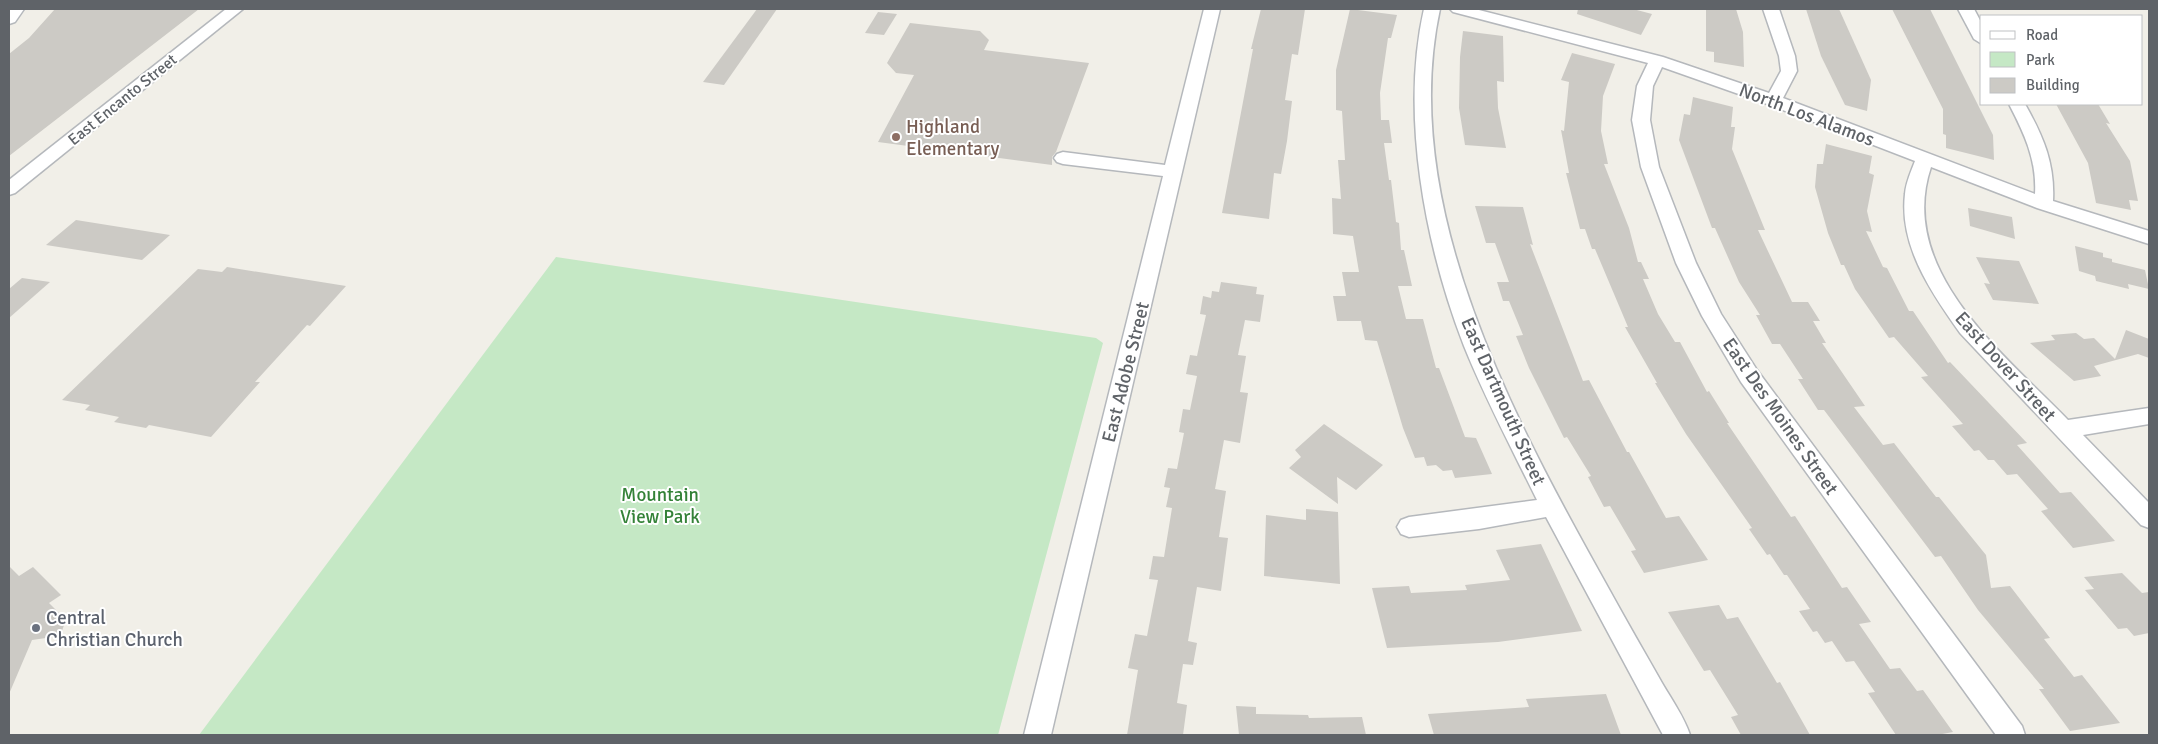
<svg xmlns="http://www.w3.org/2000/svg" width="2158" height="744" font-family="Signika,sans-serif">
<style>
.green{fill:#c5e8c5}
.building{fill:#cccac5}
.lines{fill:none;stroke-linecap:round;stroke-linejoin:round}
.minor-casing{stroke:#b5b8bc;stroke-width:3}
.minor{fill:#fff;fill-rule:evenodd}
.education-dot{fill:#8d6e63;stroke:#fff;stroke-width:2}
.worship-dot{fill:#6b7280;stroke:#fff;stroke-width:2}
.labels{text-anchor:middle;stroke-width:4;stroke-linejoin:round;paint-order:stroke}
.far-street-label{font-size:16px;fill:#5f6368;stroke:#fff}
.street-label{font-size:19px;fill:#5f6368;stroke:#fff}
.education-label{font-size:19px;fill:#785e54;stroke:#fff;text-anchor:start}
.park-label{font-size:19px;fill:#348238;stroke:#fff}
.worship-label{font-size:19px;fill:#5b616d;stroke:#fff;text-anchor:start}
</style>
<rect width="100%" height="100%" fill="#f1efe8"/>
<path class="green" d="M556,257L1096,338L1103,343L998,735H199Z"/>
<g class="building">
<path d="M55,9H199L9,156V54L29,38Z"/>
<path d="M757,9H777L724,85L703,82Z"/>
<path d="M1261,9H1305L1298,55L1292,54L1285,100L1292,101L1287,141L1281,174L1274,173L1269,219L1222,213L1253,49H1251Z"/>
<path d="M1350,9L1397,15L1391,38H1388L1380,93L1381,120H1389L1392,143H1384L1389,180H1391L1396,222L1399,223L1401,250H1404L1412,286H1398L1406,319H1423L1436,368H1439L1465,437L1476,438L1492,474L1455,478L1452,470L1443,471L1436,465L1427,466L1424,457L1415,458L1403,428L1377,341L1365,340L1361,321H1337L1333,296H1346L1342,272H1359L1353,236L1333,234L1332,198L1341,199L1338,160H1345L1342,111L1336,110V70Z"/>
<path d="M1578,9H1633L1652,14L1641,35L1577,14Z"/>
<path d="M1706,9H1736L1743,32L1744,67L1714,62V52L1706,51Z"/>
<path d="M1806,9H1839L1871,80L1867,111L1845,105L1821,56Z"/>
<path d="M1892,9H1930L1993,135L1994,160L1946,148V135L1943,134V109Z"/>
<path d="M878,12L897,14L884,35L865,33Z"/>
<path d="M910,23L980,31L989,40L984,50L1089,63L1056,152L1052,157V165L878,142L914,75L896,73L887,63Z"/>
<path d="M1463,31L1503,36L1504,82L1497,81L1498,108L1506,148L1465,145L1459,108L1460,57Z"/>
<path d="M1572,53L1615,64L1603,96L1601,131L1608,164H1604L1629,228L1638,262H1641L1649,279H1643L1658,314L1675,342H1680L1707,392L1709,391L1729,423H1727L1791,517L1795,516L1842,588L1847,587L1871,622L1859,624L1890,669L1900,668L1917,691L1923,690L1953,732L1937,735H1896L1868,693L1875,692L1854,661L1846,662L1832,641L1825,643L1817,631L1813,632L1799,611L1810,609L1787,575H1784L1770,554L1767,555L1749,529L1752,528L1686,434L1655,383H1657L1625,327H1628L1595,249H1592L1585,229H1580L1566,173H1569L1561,130L1564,131L1569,82L1561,80Z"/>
<path d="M1693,97L1733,107L1731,127H1735L1732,149L1765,230H1758L1792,302H1808L1820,321H1813L1826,343H1822L1865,406L1854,407L1883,445L1894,443L1936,497H1939L1986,555L1991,588L2010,586L2050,638L2044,639L2074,677L2082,675L2120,723L2070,731L2039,689H2044L1978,610L1941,556L1935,557L1824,410H1818L1798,379H1803L1780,344H1772L1756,315H1760L1739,282L1715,228H1712L1679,140L1684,114L1690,115Z"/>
<path d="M2056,104H2098L2110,124L2106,123L2130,161L2138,201L2129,200L2131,210L2096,203L2088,163Z"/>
<path d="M1826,144L1872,156L1869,173L1874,175L1867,211L1872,232L1866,231L1883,267L1887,268L1909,311H1913L1948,363L1950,362L2027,443L2017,445L2060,493L2071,492L2115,541L2073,548L2041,511L2048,509L2017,474L2007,475L1994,460H1988L1979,450L1974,451L1952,426L1963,424L1921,377L1928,376L1894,337L1889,338L1855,289L1844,265H1841L1828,233L1815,187L1817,164H1823Z"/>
<path d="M1475,206L1523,207L1533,245L1530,244L1583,381L1589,380L1627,452H1629L1666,518L1679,516L1708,560L1644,573L1631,551L1636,550L1610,506L1604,507L1588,477L1591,476L1567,437L1564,438L1529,368L1516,336L1523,335L1509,301H1503L1497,282H1509L1495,243H1486Z"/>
<path d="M1968,208L2012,217L2015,239L1970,226Z"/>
<path d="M76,220L170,235L142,260L46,245Z"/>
<path d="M2075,246L2103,253V257L2112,259V262L2145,270L2149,289L2128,284L2129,289L2096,281L2095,276L2079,271Z"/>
<path d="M1976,257L2019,261L2039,304L1993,300L1984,283L1990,284Z"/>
<path d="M227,267L346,286L310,326L307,325L255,382H260L211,437L149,425L146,428L114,422L119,417L85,410L90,405L62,400L198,269L222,272Z"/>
<path d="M22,278L50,282L9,318V289Z"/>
<path d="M1221,282L1257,287L1256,294L1264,295L1260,322L1245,320L1238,355L1246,356L1240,392L1248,393L1240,443L1224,440L1215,489L1226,491L1219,537L1228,538L1221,591L1197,587L1188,641L1197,643L1193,665L1183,664L1177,703L1187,705L1183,735H1127L1138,670L1128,668L1135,634L1147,636L1158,580L1149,579L1153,556L1164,557L1172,508L1166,507L1170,488L1164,487L1168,468L1177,469L1184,433L1179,432L1183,409L1190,410L1197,376L1186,374L1190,355L1197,356L1206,315L1200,314L1203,296L1211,298L1212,291L1219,292Z"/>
<path d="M2126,330L2149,339V358L2138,354L2094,366L2101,376L2074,381L2030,343L2055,340L2051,335L2076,333L2084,339L2094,338L2115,359Z"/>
<path d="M1324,424L1383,465L1356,490L1337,477L1338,504L1289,468L1301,457L1295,450Z"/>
<path d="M1306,509L1338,512L1340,584L1264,576L1266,515L1306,520Z"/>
<path d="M1541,544L1582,631L1498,642L1387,648L1372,588L1409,586L1411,593L1467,590L1465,585L1510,580L1496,550Z"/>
<path d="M9,566L19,576L33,567L61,595L49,603L66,620L60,636L32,640L9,694Z"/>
<path d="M2122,573L2142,593L2149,592V633L2134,636L2127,628L2118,629L2085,590L2094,589L2084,577Z"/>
<path d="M1719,605L1727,619L1738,617L1777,683L1780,682L1810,735H1741L1731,717L1738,715L1710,670L1704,671L1668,612Z"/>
<path d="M1606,694L1621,735H1434L1428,714L1529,707L1526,699Z"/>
<path d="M1236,706L1256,707V714L1308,715L1309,718L1362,717L1366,735H1239Z"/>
</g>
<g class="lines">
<g class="minor-casing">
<g id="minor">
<path d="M9,9H24L15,22L9,24Z"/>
<path d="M226,9H243L15,193L9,195V180Z"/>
<path d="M1204,9H1220L1051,735H1024L1163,176L1063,164L1057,162L1054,158L1057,154L1063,152L1165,165Z"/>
<path d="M1424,9H1440C1397,207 1516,423 1610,591C1627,622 1645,653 1662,683C1672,700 1684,717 1690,735H1663L1546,517L1479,529L1409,537L1401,534L1397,527L1401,520L1409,517L1537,500C1512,449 1485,398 1464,346C1425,245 1400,115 1424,9Z"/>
<path d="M1450,9H1475L1663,57L1769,93L1781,71L1779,56L1763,9H1779L1795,56L1797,71L1783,98L2035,194C2037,160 2024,133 2009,104H2025C2043,136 2055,163 2053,201L2149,231V244L2037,208L1931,167C1896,270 2004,354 2068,420L2149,408V424L2083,435L2149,503V528L2141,525L1960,333C1931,292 1899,246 1905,194C1906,182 1911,172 1915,161L1767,104L1662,67L1653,86L1650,120L1659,167L1696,263L1721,314L1757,370L2022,726L2025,735H1996L1741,382L1702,316L1676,263L1641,167L1632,120L1637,86L1648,63L1453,12Z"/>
<path d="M1958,9H1974L1982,24V44L1974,39Z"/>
</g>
</g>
<use href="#minor" class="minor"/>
</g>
<circle class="education-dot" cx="896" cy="137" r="5"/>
<circle class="worship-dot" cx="36" cy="628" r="5"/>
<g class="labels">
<g class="far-street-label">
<text transform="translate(122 99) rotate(-39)" y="6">East Encanto Street</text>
</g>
<g class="street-label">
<text transform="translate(1807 114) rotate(21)" y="7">North Los Alamos</text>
<text transform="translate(2006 366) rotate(48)" y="7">East Dover Street</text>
<text transform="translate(1125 372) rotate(-76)" y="7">East Adobe Street</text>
<text transform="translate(1504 401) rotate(66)" y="7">East Dartmouth Street</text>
<text transform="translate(1781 416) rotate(55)" y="7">East Des Moines Street</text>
</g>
<g class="education-label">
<text x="906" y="133">Highland<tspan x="906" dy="22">Elementary</tspan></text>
</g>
<g class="park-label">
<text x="660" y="501">Mountain<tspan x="660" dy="22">View Park</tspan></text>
</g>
<g class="worship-label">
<text x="46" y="624">Central<tspan x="46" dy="22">Christian Church</tspan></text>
</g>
</g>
<rect width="2158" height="744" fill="none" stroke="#5f6368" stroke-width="20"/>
<rect x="1980" y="15" width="162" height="90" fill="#ffffff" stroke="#bfc1c3"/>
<rect x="1990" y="31" width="25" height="8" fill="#ffffff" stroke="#bfc1c3"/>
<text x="2026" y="40" font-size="15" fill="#5f6368">Road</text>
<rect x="1990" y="52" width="25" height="15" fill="#c5e8c5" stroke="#bfc1c3"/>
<text x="2026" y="65" font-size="15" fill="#5f6368">Park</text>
<rect x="1990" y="78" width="25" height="15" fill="#cccac5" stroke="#bfc1c3"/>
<text x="2026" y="90" font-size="15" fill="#5f6368">Building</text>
</svg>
